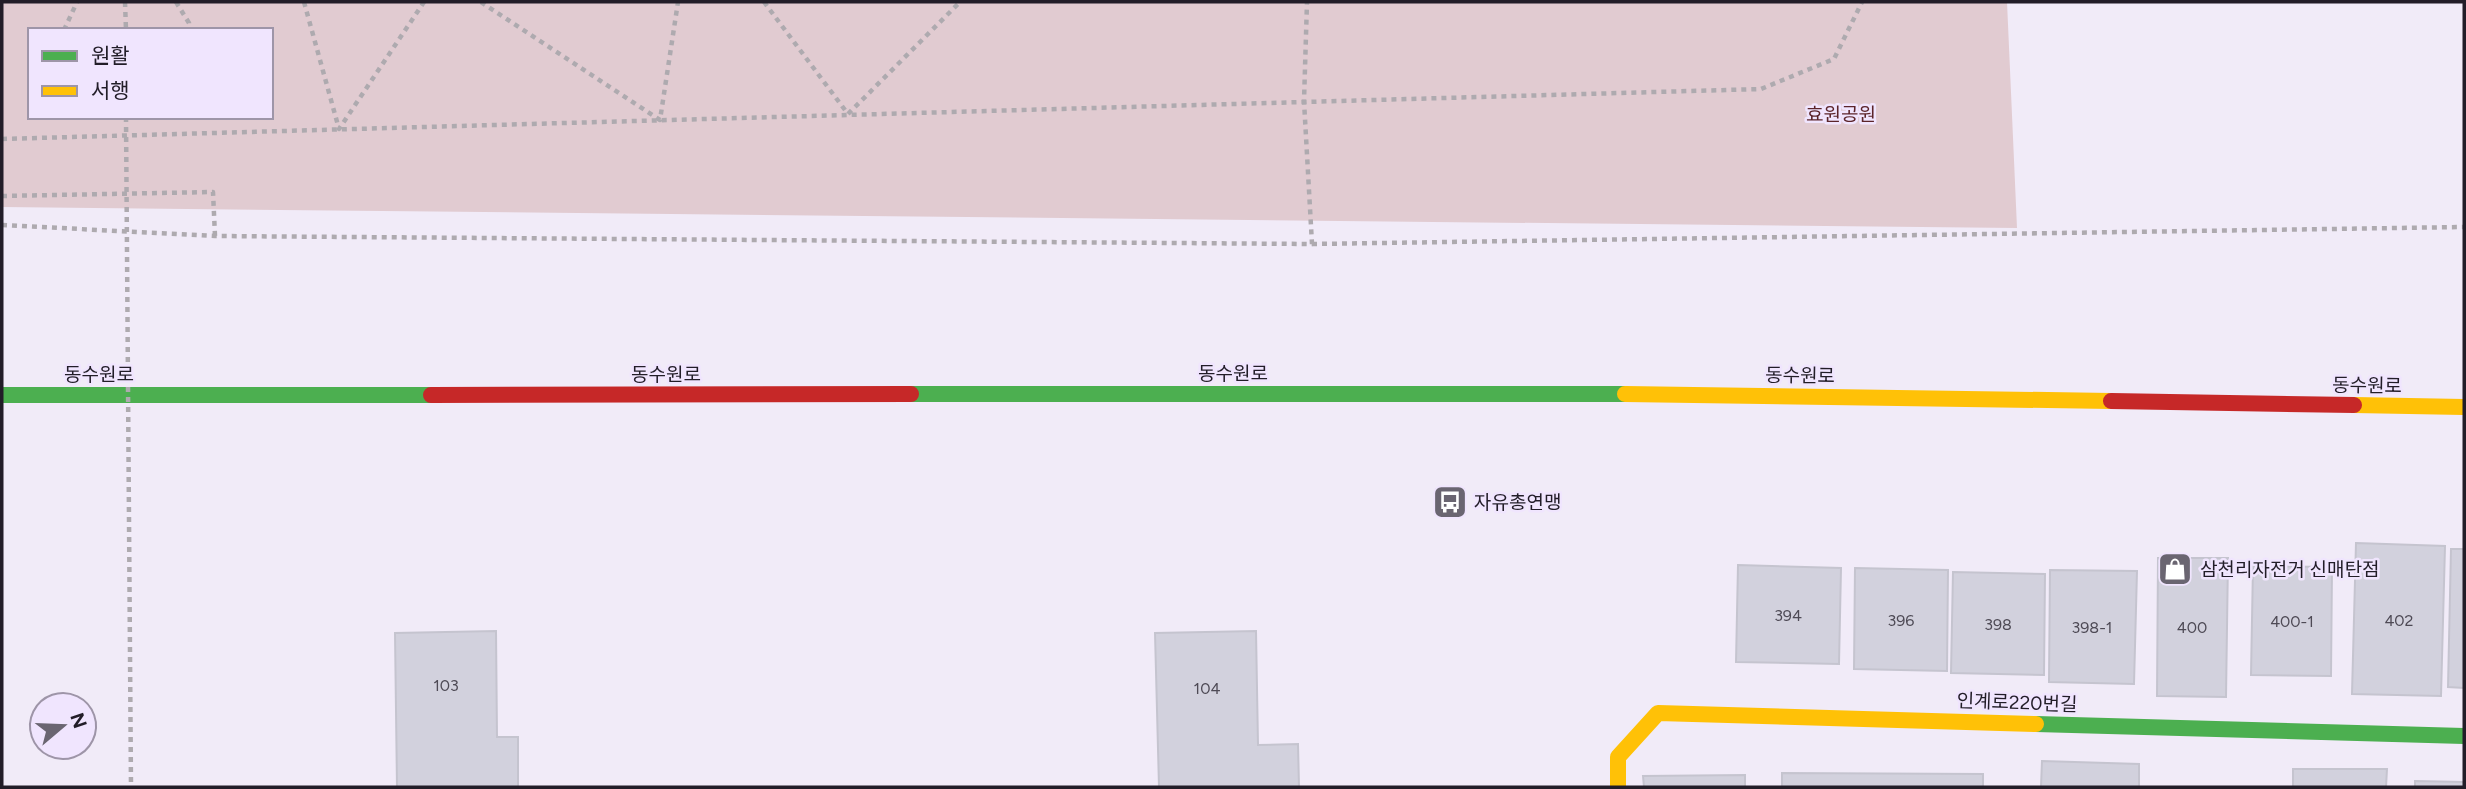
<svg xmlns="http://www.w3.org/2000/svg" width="2466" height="789" font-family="Figtree,'Noto Sans KR',sans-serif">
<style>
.green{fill:#e1cbd1;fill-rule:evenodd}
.building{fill:#d2d1dd;stroke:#c5c4cf;stroke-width:2}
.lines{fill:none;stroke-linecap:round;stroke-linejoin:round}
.path{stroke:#aeaaaf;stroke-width:4.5;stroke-dasharray:5 5;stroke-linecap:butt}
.fast{stroke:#4caf50;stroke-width:16}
.slow{stroke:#ffc107;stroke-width:16}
.jam{stroke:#c62828;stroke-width:16}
.path-bridge{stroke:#aeaaaf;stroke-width:4.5;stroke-dasharray:5 5;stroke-linecap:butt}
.labels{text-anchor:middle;stroke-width:5;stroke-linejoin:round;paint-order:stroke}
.number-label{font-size:16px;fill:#4e4a55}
.park-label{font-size:19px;fill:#5b242a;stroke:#f0e5fe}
.street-label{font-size:19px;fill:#221d28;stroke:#f0e5fe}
.poi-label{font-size:19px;fill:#221d28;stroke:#f0e5fe;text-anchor:start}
</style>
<rect width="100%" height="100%" fill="#f1ebf8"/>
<path class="green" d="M2,2H2007L2017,228L2,207ZM30,30H271V117H30Z"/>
<g class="building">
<path d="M2356,543L2445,546L2441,696L2352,694Z"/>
<path d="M2451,549H2464V688L2448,687Z"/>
<path d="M2158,558H2228L2226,697L2157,696Z"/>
<path d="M1738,565L1841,568L1839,664L1736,662Z"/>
<path d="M2253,566L2332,567L2331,676L2251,675Z"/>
<path d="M1855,568L1948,570L1947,671L1854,669Z"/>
<path d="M2050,570L2137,571L2134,684L2049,682Z"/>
<path d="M1953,572L2045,574L2044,675L1951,673Z"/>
<path d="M496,631L497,737H518V787H397L395,633Z"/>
<path d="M1256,631L1258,745L1298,744L1299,787H1159L1155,633Z"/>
<path d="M2042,761L2139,764V787H2041Z"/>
<path d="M2293,769H2387L2386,787H2293Z"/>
<path d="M1782,773L1983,774V787H1782Z"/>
<path d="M1745,775V787H1644L1643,776Z"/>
<path d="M2415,781L2464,782V787H2415Z"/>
</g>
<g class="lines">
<g class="path">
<path d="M125,2L126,30"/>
<path d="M176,2L189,23V30"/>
<path d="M304,2L339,129L424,2"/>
<path d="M481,2L660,120L678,2"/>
<path d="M764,2L848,114L960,2"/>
<path d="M64,30L77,2"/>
<path d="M2,139L1761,89L1834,59L1862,2"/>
<path d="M2,196L213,192L215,236"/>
<path d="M2,225L215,236L1312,244L1304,101L1307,2"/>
<path d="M1312,244L2464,227"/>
</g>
<g class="fast">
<path d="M911,394H1625"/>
<path d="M2,395H431"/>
<path d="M2036,724L2464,736"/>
</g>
<g class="slow">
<path d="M1625,394L2111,401"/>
<path d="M2354,405L2464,407"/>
<path d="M1618,787V757L1658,713L2036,724"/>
</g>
<g class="jam">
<path d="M431,395L911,394"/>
<path d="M2111,401L2354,405"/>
</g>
<path class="path-bridge" d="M126,117L131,787"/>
</g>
<defs>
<g id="bus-square" transform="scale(1.75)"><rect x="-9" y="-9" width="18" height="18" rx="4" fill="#6a6571" stroke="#f0e5fe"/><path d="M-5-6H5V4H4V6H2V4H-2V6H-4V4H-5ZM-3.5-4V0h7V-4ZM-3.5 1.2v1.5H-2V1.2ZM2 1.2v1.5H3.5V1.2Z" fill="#fff"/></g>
<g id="shop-square" transform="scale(1.75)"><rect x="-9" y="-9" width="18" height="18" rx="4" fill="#6a6571" stroke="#f0e5fe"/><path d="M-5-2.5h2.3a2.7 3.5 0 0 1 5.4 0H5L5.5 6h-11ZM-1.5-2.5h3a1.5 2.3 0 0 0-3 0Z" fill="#fff"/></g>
</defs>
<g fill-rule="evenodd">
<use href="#bus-square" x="1450" y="502"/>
<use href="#shop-square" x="2175" y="569"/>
</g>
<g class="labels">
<g class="number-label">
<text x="1788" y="621">394</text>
<text x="1901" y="626">396</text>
<text x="2399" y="626">402</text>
<text x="2292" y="627">400-1</text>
<text x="1998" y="630">398</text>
<text x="2092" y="633">398-1</text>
<text x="2192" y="633">400</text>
<text x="446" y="691">103</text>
<text x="1207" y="694">104</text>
</g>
<g class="park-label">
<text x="1841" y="121">효원공원</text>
</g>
<g class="street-label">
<text x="1233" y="380">동수원로</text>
<text x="99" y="381">동수원로</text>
<text x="666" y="381">동수원로</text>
<text transform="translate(1800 375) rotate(1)" y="7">동수원로</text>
<text transform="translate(2367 385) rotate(1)" y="7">동수원로</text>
<text transform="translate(2017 702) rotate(2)" y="7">인계로220번길</text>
</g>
<g class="poi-label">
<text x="1474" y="509">자유총연맹</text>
<text x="2200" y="576">삼천리자전거 신매탄점</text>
</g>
</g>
<rect width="2466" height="789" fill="none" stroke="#221d28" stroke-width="7"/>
<rect x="28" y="28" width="245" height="91" fill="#f0e5fe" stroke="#9e95a8" stroke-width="2"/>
<rect x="42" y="51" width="35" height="10" fill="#4caf50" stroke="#9e95a8" stroke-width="2"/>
<text x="91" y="63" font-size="21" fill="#221d28">원활</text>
<rect x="42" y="86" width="35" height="10" fill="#ffc107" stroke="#9e95a8" stroke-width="2"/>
<text x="91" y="98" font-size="21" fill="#221d28">서행</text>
<g transform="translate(63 726) rotate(71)"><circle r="33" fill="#f0e5fe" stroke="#9e95a8" stroke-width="2"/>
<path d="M0-5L12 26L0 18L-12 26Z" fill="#6a6571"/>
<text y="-10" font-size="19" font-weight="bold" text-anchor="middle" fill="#221d28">N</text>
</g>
</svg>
